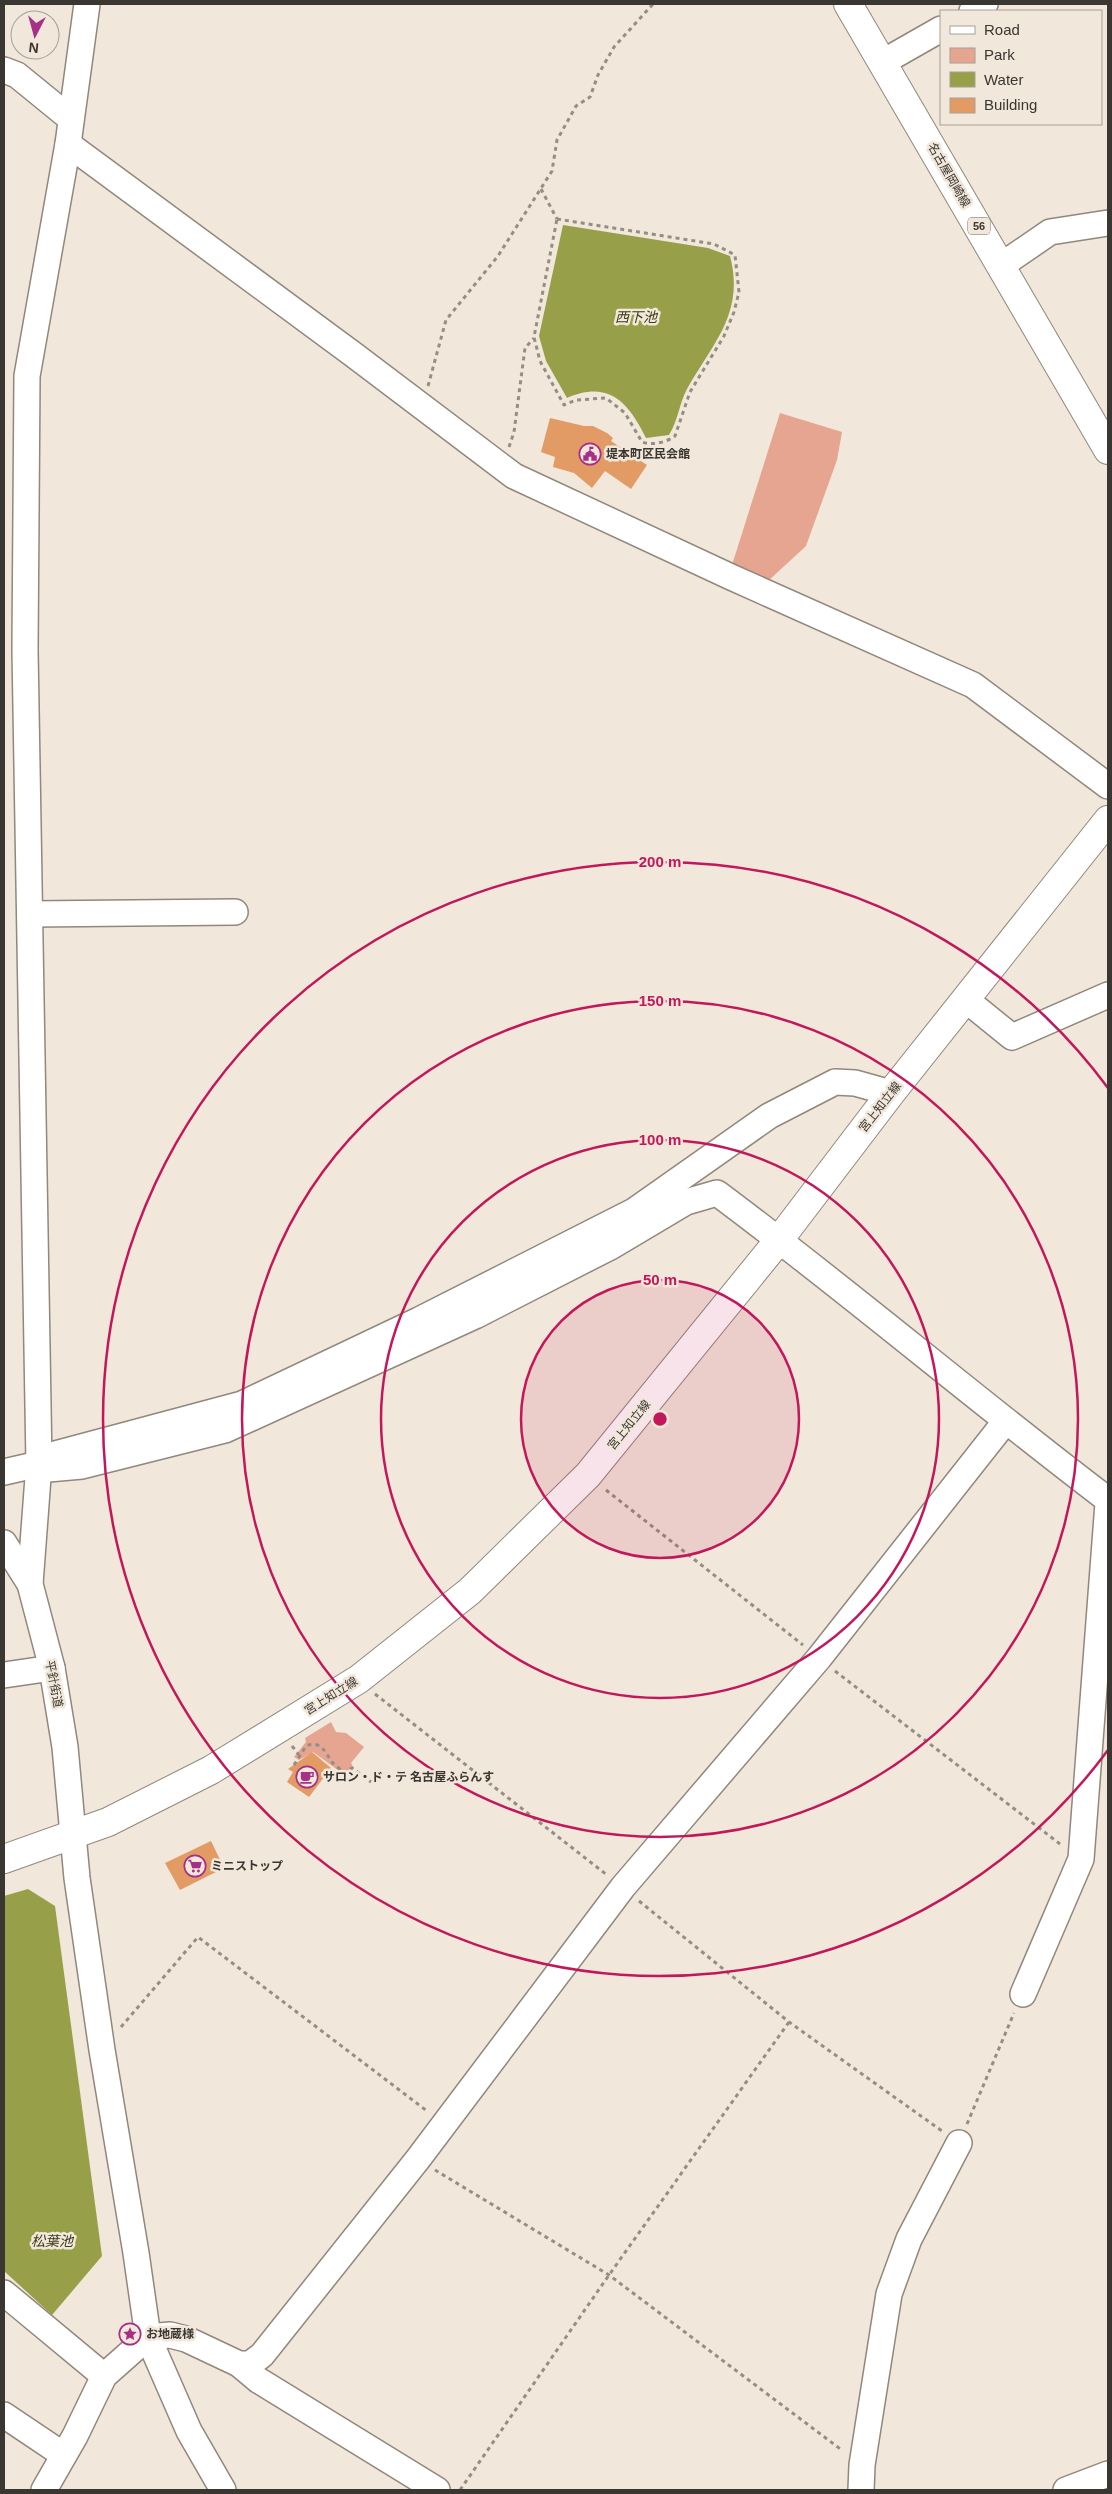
<svg xmlns="http://www.w3.org/2000/svg" width="1112" height="2494" font-family="Arial,'Noto Sans JP',sans-serif">
<style>
.green{fill:#e6a591}
.water{fill:#97a048}
.building{fill:#e39b65}
.lines{fill:none;stroke-linecap:round;stroke-linejoin:round}
.minor-casing{stroke:#91877b;stroke-width:28}
.major-casing{stroke:#91877b;stroke-width:30}
.path{stroke:#958e85;stroke-width:3;stroke-dasharray:4 4;stroke-linecap:butt}
.minor{stroke:#fff;stroke-width:25}
.major{stroke:#fff;stroke-width:28}
.ring{fill:none;stroke:#c2185b;stroke-width:2.5}
.labels{text-anchor:middle;stroke-width:5;stroke-linejoin:round;paint-order:stroke}
.shield{fill:#f1e7da;stroke:#716b64;stroke-width:1}
.shield-label{font-size:11px;font-weight:bold;fill:#3a3631}
.street-label{font-size:12px;fill:#3a3631;stroke:#f1e7da}
.poi-label{font-size:12px;font-weight:bold;fill:#3a3631;stroke:#f1e7da;text-anchor:start}
.water-label{font-size:14px;font-style:italic;fill:#393c17;stroke:#f1e7da}
.centre{fill:#c2185b;stroke:#f1e7da;stroke-width:2.5}
.ring-label{font-size:15px;text-anchor:middle;font-weight:bold;fill:#c2185b;stroke:#f1e7da;stroke-width:5;stroke-linejoin:round;paint-order:stroke}
</style>
<rect width="100%" height="100%" fill="#f1e7da"/>
<g class="green">
<path d="M780,413L842,432L837,460L806,546L767,582L732,565Z"/>
<path d="M331,1722L336,1732L346,1733L364,1747L351,1763L354,1768L346,1776L313,1752L299,1760L294,1757L306,1742L305,1738Z"/>
</g>
<g class="water">
<path d="M563,225L708,248L730,256C745,313 713,343 687,389C679,404 678,421 669,435L646,438C628,402 609,380 567,398L546,361L539,336Z"/>
<path d="M28,1889L55,1906L102,2256L52,2315L4,2271V1896Z"/>
</g>
<g class="building">
<path d="M550,418L584,426H593L607,433L613,438L611,441L647,465L631,489L605,471L592,488L574,473L553,467L555,457L541,452Z"/>
<path d="M312,1752L331,1768L309,1797L287,1782L293,1772L288,1769Z"/>
<path d="M211,1841L224,1868L180,1890L165,1863Z"/>
</g>
<g class="lines">
<g class="minor-casing">
<g id="minor">
<path d="M972,11L985,4"/>
<path d="M883,62L941,29"/>
<path d="M4,70L17,75L71,119"/>
<path d="M68,144L354,355L514,476L731,577L973,685L1108,786"/>
<path d="M1002,265L1050,232L1108,223"/>
<path d="M30,914L235,912"/>
<path d="M965,999L1012,1037L1108,995"/>
<path d="M42,1462L55,1454L242,1404L419,1320L634,1211L769,1116L835,1082L855,1083L891,1093"/>
<path d="M4,1472L39,1464L48,1469L82,1466L225,1430L475,1316L612,1246L686,1202L717,1193C850,1292 976,1400 1108,1500"/>
<path d="M4,1543L30,1584L52,1668L65,1747L77,1878L102,2050L136,2253L148,2337L189,2431L223,2490"/>
<path d="M30,1584L39,1464L25,650L27,376L68,144L87,4"/>
<path d="M4,1675L52,1668"/>
<path d="M1023,1994L1081,1859L1108,1503"/>
<path d="M4,2293L104,2376"/>
<path d="M239,2364L258,2380L437,2490"/>
<path d="M4,2415L62,2454"/>
<path d="M44,2490L75,2436L104,2376L148,2337L170,2335L186,2339L239,2364H250L262,2355L418,2159L623,1887L819,1658L1005,1422"/>
<path d="M861,2490L862,2465L889,2294L909,2239L959,2143"/>
<path d="M1066,2490L1108,2474"/>
</g>
</g>
<g class="major-casing">
<g id="major">
<path d="M848,4L1108,450"/>
<path d="M4,1859L108,1822L211,1770L359,1679L470,1591L588,1475L779,1240L891,1093L1108,820"/>
</g>
</g>
<g class="path">
<path d="M541,189L557,219"/>
<path d="M557,219L714,244L735,255L739,292L734,312L724,336L690,392L675,436C667,442 652,446 642,442L625,413L606,398L576,400L564,405L540,361L534,337Z"/>
<path d="M428,386L446,320L498,256L552,171L557,140L576,106L590,97L598,75L614,47L653,4"/>
<path d="M509,447L514,432L525,348L534,338"/>
<path d="M606,1490L803,1645"/>
<path d="M835,1671L1060,1844"/>
<path d="M375,1694L607,1875"/>
<path d="M292,1746L299,1755"/>
<path d="M294,1765L306,1746C321,1740 325,1752 332,1762C335,1766 341,1769 344,1773L352,1768L371,1782"/>
<path d="M639,1901L789,2022L942,2131"/>
<path d="M121,2027L198,1937L427,2111"/>
<path d="M967,2124L1014,2013"/>
<path d="M435,2170L609,2275L843,2451"/>
<path d="M460,2490L609,2275L789,2022"/>
</g>
<use href="#minor" class="minor"/>
<use href="#major" class="major"/>
</g>
<circle cx="660" cy="1419" r="139" fill="#c2185b" fill-opacity=".12"/>
<g class="ring">
<circle cx="660" cy="1419" r="139"/>
<circle cx="660" cy="1419" r="279"/>
<circle cx="660" cy="1419" r="418"/>
<path d="M1108 1750A557 557 0 1 1 1108 1088"/>
</g>
<defs>
<g id="civic-ring" transform="scale(1.125)"><circle r="9.5" fill="#f1e7da" stroke="#a63088" stroke-width="1.5"/><path d="M-.6-6.5H3V-4.5H.6V-3L4-1V1h2V6H-6V1h2V-1L-.6-3ZM-1.2 2.5V6h2.4V2.5Z" fill="#a63088"/></g>
<g id="cafe-ring" transform="scale(1.125)"><circle r="9.5" fill="#f1e7da" stroke="#a63088" stroke-width="1.5"/><path d="M-5.5-4.5H6V0H3Q3 3.5 0 3.5H-2.5Q-5.5 3.5-5.5 0ZM3-3.2v2h1.7v-2ZM-6 4.5H4V6H-6Z" fill="#a63088"/></g>
<g id="supermarket-ring" transform="scale(1.125)"><circle r="9.5" fill="#f1e7da" stroke="#a63088" stroke-width="1.5"/><path d="M-6-5.5h2.5l.6 2H6L4.5 2H-2.5L-4.4-4H-6ZM-1.5 3.2a1.3 1.3 0 1 0 .1 0ZM3 3.2a1.3 1.3 0 1 0 .1 0Z" fill="#a63088"/></g>
<g id="sight-ring" transform="scale(1.125)"><circle r="9.5" fill="#f1e7da" stroke="#a63088" stroke-width="1.5"/><path d="M0-6L1.8-2.2L6-1.7L2.9 1.2L3.7 5.4L0 3.3L-3.7 5.4L-2.9 1.2L-6-1.7L-1.8-2.2Z" fill="#a63088"/></g>
</defs>
<g fill-rule="evenodd">
<use href="#civic-ring" x="590" y="454"/>
<use href="#cafe-ring" x="307" y="1777"/>
<use href="#supermarket-ring" x="195" y="1866"/>
<use href="#sight-ring" x="130" y="2334"/>
</g>
<g class="labels">
<rect class="shield" x="968" y="217.5" width="22" height="17" rx="4"/>
<g class="shield-label">
<text x="979" y="230">56</text>
</g>
<g class="street-label">
<text transform="translate(949 175) rotate(60)" y="4">名古屋岡崎線</text>
<text transform="translate(880 1107) rotate(-52)" y="4">宮上知立線</text>
<text transform="translate(629 1425) rotate(-51)" y="4">宮上知立線</text>
<text transform="translate(54 1684) rotate(79)" y="4">平針街道</text>
<text transform="translate(331 1696) rotate(-32)" y="4">宮上知立線</text>
</g>
<g class="poi-label">
<text x="606" y="458">堤本町区民会館</text>
<text x="323" y="1781">サロン・ド・テ 名古屋ふらんす</text>
<text x="211" y="1870">ミニストップ</text>
<text x="146" y="2338">お地蔵様</text>
</g>
<g class="water-label">
<text x="636" y="322">西下池</text>
<text x="52" y="2246">松葉池</text>
</g>
</g>
<circle cx="660" cy="1419" r="8" class="centre"/>
<g class="ring-label">
<text x="660" y="867">200 m</text>
<text x="660" y="1006">150 m</text>
<text x="660" y="1145">100 m</text>
<text x="660" y="1285">50 m</text>
</g>
<rect width="1112" height="2494" fill="none" stroke="#3a3631" stroke-width="10"/>
<rect x="940" y="10" width="162" height="115" fill="#f1e7da" stroke="#a8a096"/>
<rect x="950" y="26" width="25" height="8" fill="#ffffff" stroke="#a8a096"/>
<text x="984" y="35" font-size="15" fill="#3a3631">Road</text>
<rect x="950" y="48" width="25" height="15" fill="#e6a591" stroke="#a8a096"/>
<text x="984" y="60" font-size="15" fill="#3a3631">Park</text>
<rect x="950" y="72" width="25" height="15" fill="#97a048" stroke="#a8a096"/>
<text x="984" y="85" font-size="15" fill="#3a3631">Water</text>
<rect x="950" y="98" width="25" height="15" fill="#e39b65" stroke="#a8a096"/>
<text x="984" y="110" font-size="15" fill="#3a3631">Building</text>
<g transform="translate(35 35) rotate(186)"><circle r="24" fill="#f1e7da" stroke="#a8a096"/>
<path d="M0-4L9 19L0 12L-9 19Z" fill="#a63088"/>
<text y="-8" font-size="14" font-weight="bold" text-anchor="middle" fill="#3a3631">N</text>
</g>
</svg>
